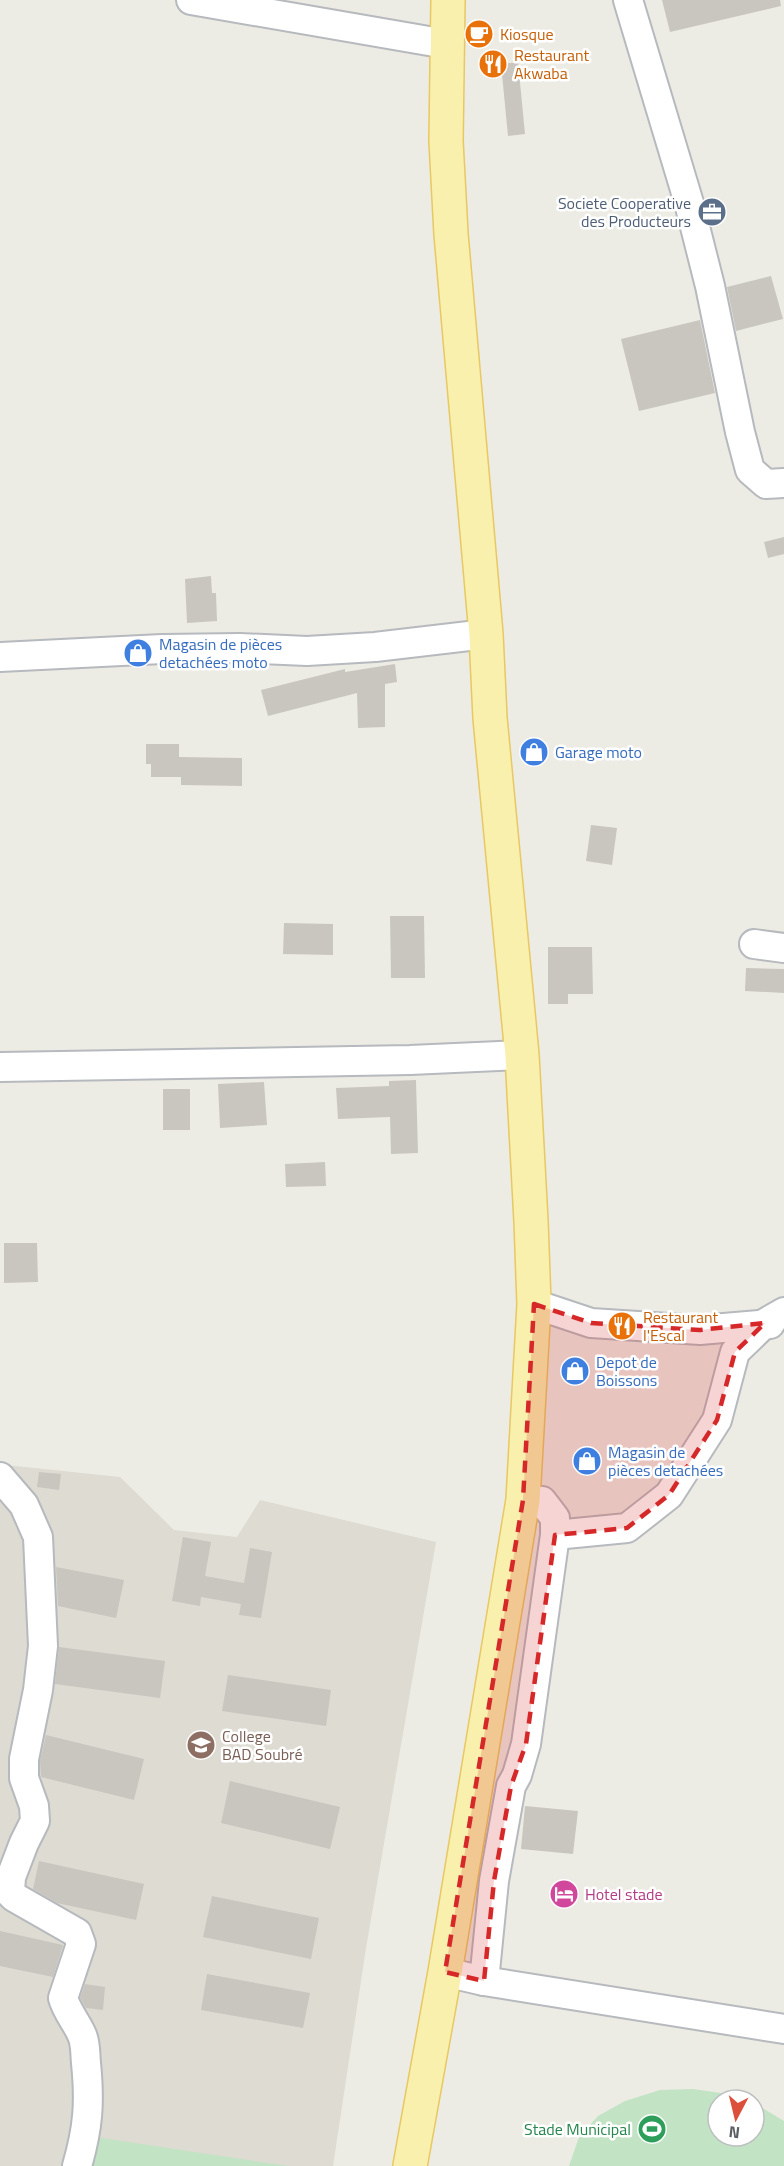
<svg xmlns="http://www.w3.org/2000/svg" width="784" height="2166" font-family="'Titillium Web',sans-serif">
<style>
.education{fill:#dddbd2}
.green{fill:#c2e3c4}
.building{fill:#c9c6c0}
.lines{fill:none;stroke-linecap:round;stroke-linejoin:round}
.minor-casing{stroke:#b6b9bd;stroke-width:32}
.major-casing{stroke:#e7c863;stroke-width:36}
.minor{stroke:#fff;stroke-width:28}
.major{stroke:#f9f0ad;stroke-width:33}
.marked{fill:#d62828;fill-opacity:0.2;stroke:#d62828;stroke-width:4.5;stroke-dasharray:12 8;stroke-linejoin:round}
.labels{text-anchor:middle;stroke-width:5;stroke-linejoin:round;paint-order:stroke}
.food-label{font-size:16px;fill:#c56008;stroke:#fff;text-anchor:start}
.service-label{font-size:16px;fill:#4e5e75;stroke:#fff;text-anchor:end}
.shop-label{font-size:16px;fill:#366cbe;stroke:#fff;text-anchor:start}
.education-label{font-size:16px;fill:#785e54;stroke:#fff;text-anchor:start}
.hotel-label{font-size:16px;fill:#b23c85;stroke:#fff;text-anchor:start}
.leisure-label{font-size:16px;fill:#27864d;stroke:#fff;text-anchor:end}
</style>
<rect width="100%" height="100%" fill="#edece4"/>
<path class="education" d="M6,1465L120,1477L174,1530L237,1537L260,1500L436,1542L366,1948L333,2166H0V1503Z"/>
<g class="green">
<path d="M693,2089L728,2094L745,2100H718V2136H754V2103L784,2121V2166H569L579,2137L598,2116L625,2101L660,2090Z"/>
<path d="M95,2137L288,2166H91Z"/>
</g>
<g class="building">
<path d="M662,0H780L781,6L670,32Z"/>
<path d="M518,62L525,134L508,136L501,64Z"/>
<path d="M771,276L783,319L736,331L727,287Z"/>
<path d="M700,320L715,393L639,411L621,339Z"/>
<path d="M784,537V554L768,558L764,542Z"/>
<path d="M211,576L212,593H216L217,621L187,623L185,579Z"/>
<path d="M395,664L397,682L385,684V727L358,728L357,693L268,716L261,690L345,669V672Z"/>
<path d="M146,744H179V757L242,758V786L181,785V777H151V764H146Z"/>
<path d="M591,825L617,828L612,865L586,861Z"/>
<path d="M390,916H424L425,978H391Z"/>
<path d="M284,923L333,924V955L283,954Z"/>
<path d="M548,947H592L593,994H568V1004H548Z"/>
<path d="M746,968L784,969V993L745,991Z"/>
<path d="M416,1080L418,1153L391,1154L390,1117L338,1119L336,1088L389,1086V1081Z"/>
<path d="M264,1082L267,1125L220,1128L218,1084Z"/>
<rect x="163" y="1089" width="27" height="41"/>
<path d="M325,1162L326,1186L286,1187L285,1164Z"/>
<path d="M4,1243H37L38,1282L4,1283Z"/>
<path d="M39,1472L61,1474L59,1490L37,1487Z"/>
<path d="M183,1537L211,1542L205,1576L244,1583L250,1548L272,1552L261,1618L239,1615L241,1604L201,1597L200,1606L172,1601Z"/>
<path d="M56,1567L124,1580L116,1618L58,1606Z"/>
<path d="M59,1647L165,1661L160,1698L55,1684Z"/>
<path d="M228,1675L331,1690L326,1726L222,1711Z"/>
<path d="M46,1735L144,1759L134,1800L41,1777L40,1761Z"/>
<path d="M230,1781L340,1807L330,1849L221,1823Z"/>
<path d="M525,1806L578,1811L573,1854L521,1849Z"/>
<path d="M39,1861L144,1884L136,1920L57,1903L33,1889Z"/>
<path d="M212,1896L319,1918L311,1959L203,1937Z"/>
<path d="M0,1931L63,1945L53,1977L0,1966Z"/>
<path d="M207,1974L310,1993L303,2028L201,2010Z"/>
<path d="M85,1984L105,1987L103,2010L86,2008L80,1998Z"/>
</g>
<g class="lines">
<g class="minor-casing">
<g id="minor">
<path d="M191,0L446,44"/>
<path d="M628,0L689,203L710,286L740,432L750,470L766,484L784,483"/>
<path d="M0,657L162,649L240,648L307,651L375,647L486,634"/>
<path d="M754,944L784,948"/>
<path d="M0,1067L410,1060L522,1055"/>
<path d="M534,1304L591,1323L700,1330L770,1324"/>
<path d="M0,1477L24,1505L38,1537L43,1646L38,1690L24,1759V1778L34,1806L35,1821L24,1843L11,1877L10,1893L14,1897L77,1933L81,1944L63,1998C66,2010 77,2023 82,2035C86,2044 85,2054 86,2063C90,2103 88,2128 77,2166"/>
<path d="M555,1535L627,1528L669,1495L717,1420L735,1352L765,1323L784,1312"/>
<path d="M445,1972L484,1981L784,2029"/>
<path d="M484,1981L494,1881L511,1786L517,1775L526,1744L555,1535V1518L542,1501L523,1500"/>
</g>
</g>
<g class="major-casing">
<path id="major" d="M410,2166L445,1972L523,1500L534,1304L531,1221L522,1055L490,718L486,634L451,234L446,141L448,0"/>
</g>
<use href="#minor" class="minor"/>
<use href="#major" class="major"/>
</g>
<path class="marked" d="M534,1304L591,1323L700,1330L765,1323L735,1352L717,1420L669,1495L627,1528L555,1535L526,1744L511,1786L494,1881L484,1981L445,1972L523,1500Z"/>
<defs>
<g id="cafe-disc" transform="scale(1.5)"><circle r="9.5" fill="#e8710a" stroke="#fff"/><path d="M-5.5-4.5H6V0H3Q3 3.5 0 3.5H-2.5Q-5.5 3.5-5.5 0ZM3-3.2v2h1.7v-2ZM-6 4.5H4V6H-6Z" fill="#fff"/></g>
<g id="restaurant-disc" transform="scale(1.5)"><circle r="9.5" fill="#e8710a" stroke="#fff"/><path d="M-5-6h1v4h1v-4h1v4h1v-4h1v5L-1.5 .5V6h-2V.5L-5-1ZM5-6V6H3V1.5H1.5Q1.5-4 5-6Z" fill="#fff"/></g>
<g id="office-disc" transform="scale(1.5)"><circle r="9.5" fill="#5c6f8a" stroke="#fff"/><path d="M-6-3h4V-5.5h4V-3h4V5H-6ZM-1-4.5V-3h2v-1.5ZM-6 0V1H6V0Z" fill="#fff"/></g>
<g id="shop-disc" transform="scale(1.5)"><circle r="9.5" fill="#3f7fe0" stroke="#fff"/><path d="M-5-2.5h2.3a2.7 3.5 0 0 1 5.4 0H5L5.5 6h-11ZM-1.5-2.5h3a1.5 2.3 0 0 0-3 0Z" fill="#fff"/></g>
<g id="school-disc" transform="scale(1.5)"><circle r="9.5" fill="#8d6e63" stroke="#fff"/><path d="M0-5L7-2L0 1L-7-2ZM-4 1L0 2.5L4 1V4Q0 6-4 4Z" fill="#fff"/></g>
<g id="hotel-disc" transform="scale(1.5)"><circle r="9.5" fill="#d1479c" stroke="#fff"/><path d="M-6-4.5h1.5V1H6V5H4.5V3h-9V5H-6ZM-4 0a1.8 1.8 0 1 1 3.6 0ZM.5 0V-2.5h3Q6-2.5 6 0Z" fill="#fff"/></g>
<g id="stadium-disc" transform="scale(1.5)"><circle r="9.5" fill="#2e9e5b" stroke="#fff"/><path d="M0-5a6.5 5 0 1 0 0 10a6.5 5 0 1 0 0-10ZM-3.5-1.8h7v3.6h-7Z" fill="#fff"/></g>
</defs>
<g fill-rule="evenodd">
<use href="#cafe-disc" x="479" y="34"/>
<use href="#restaurant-disc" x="493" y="64"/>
<use href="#office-disc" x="712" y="212"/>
<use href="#shop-disc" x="138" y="653"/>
<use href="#shop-disc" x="534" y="752"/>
<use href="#restaurant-disc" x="622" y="1326"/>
<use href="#shop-disc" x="575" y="1371"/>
<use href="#shop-disc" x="587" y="1461"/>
<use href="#school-disc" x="201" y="1745"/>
<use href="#hotel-disc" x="564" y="1894"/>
<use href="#stadium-disc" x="652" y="2129"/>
</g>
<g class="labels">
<g class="food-label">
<text x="500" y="40">Kiosque</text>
<text x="514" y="61">Restaurant<tspan x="514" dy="18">Akwaba</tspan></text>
<text x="643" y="1323">Restaurant<tspan x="643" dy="18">l'Escal</tspan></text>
</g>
<g class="service-label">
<text x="691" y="209">Societe Cooperative<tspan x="691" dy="18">des Producteurs</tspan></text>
</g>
<g class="shop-label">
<text x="159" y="650">Magasin de pièces<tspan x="159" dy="18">detachées moto</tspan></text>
<text x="555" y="758">Garage moto</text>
<text x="596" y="1368">Depot de<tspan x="596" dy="18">Boissons</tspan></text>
<text x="608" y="1458">Magasin de<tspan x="608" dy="18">pièces detachées</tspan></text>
</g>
<g class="education-label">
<text x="222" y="1742">College<tspan x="222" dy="18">BAD Soubré</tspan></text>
</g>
<g class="hotel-label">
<text x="585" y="1900">Hotel stade</text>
</g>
<g class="leisure-label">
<text x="631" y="2135">Stade Municipal</text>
</g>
</g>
<g transform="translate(736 2118) rotate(187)"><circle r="28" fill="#ffffff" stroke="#bebfc1" stroke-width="1.5"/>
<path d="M0-4.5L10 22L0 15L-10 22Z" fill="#dc4f3b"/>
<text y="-9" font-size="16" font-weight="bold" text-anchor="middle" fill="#5c5f63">N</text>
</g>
</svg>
